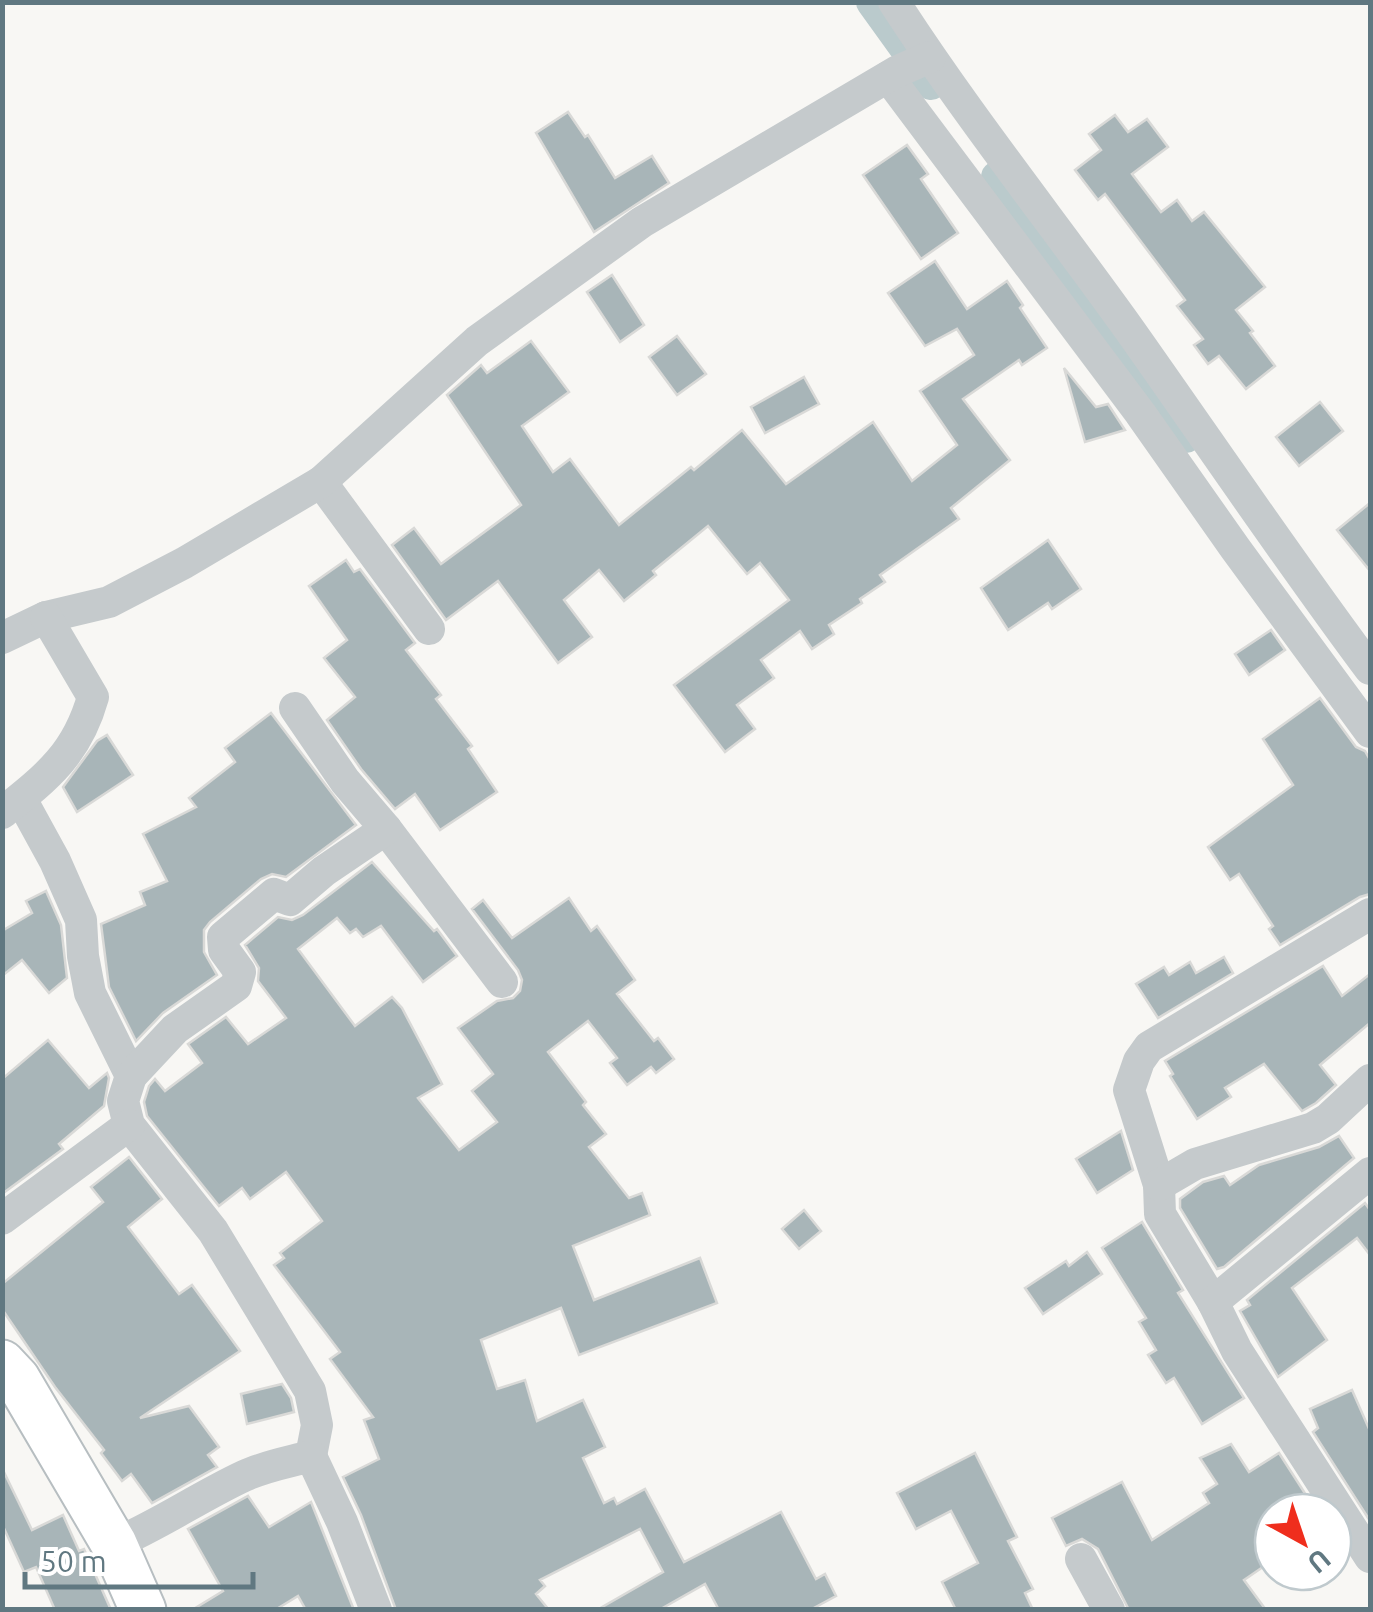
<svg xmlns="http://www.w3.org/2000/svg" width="1373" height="1612" font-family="Ubuntu,sans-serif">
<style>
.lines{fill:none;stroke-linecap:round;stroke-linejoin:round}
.canal{stroke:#bacacc;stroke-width:32}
.building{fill:#a8b5b8;stroke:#d9d9d7;stroke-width:2.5}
.secondary-casing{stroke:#b7bec1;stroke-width:49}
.street{stroke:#c5cacc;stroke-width:32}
.secondary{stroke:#fff;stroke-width:45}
</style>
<rect width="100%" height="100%" fill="#f8f7f4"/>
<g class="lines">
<g class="canal">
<path d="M872,2L931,84"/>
<path d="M997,177L1186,437"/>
</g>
</g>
<g class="building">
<path d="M568,112L585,137L588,135L615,178L652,156L669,183L594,232L536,133Z"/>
<path d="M1115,115L1128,132L1147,119L1168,147L1132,174L1161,212L1177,200L1192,221L1204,212L1265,287L1236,310L1253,331L1250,333L1275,366L1246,389L1219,356L1208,364L1194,345L1203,339L1177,306L1185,300L1105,194L1098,200L1075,170L1101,150L1089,134Z"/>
<path d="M907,145L928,174L921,179L958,233L921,259L863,175Z"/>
<path d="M935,261L967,309L1007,281L1023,305L1020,308L1047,348L1022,365L1019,360L963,399L1010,460L951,508L959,519L880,575L885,582L860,599L862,603L829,625L834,634L812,649L800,631L761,660L774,678L737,705L755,729L725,752L674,685L789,600L760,563L747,574L708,526L653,571L656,575L624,601L599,570L564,600L592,637L558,663L498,581L446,620L392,545L414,528L441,564L521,505L447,395L481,365L487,373L531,341L569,392L522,426L553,472L570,459L619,525L691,467L694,470L742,430L786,484L873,422L912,481L957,445L920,391L974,355L957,329L925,346L888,293Z"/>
<path d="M612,275L644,325L620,342L587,292Z"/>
<path d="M677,336L706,374L677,395L649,357Z"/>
<path d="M1064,368L1096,407L1108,404L1125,430L1085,442Z"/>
<path d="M804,377L819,404L765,433L751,407Z"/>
<path d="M1320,402L1343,431L1299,466L1276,437Z"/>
<path d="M1370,503V571L1337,530Z"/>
<path d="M1048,540L1081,589L1052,609L1048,603L1008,630L981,588Z"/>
<path d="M346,560L354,572L360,569L415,643L406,650L441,695L436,699L472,746L468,749L497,792L440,830L415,794L395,809L361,769L327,720L355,697L324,658L347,640L309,586Z"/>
<path d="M1271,630L1285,650L1249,675L1235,654Z"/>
<path d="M1320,698L1356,747L1365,751L1370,760V894L1360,897L1280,945L1269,929L1273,926L1239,874L1230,880L1208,847L1293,785L1263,739Z"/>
<path d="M271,713L356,825L286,877L272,874L261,879L210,922L204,930V952L217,975L163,1013L136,1041L109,987L101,924L145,905L140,892L167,881L143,834L196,807L189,798L235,762L225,748Z"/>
<path d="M107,735L133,775L77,812L63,787L97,741Z"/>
<path d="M372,862L434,931L437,929L457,956L423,982L381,926L363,937L356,929L350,933L337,918L298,949L355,1026L392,997L402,1008L442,1084L418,1098L459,1150L497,1122L472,1091L493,1074L458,1028L497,1001L513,998L520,991L522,980L518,970L472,909L483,900L512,938L569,898L591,931L597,926L635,980L617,994L654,1041L658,1038L674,1059L656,1073L651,1067L627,1085L610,1063L617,1058L588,1021L548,1052L586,1102L583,1105L606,1134L589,1147L629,1198L642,1193L650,1215L573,1246L594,1300L700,1258L717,1303L579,1355L561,1308L481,1340L497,1389L525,1380L537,1421L583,1400L605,1447L583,1458L604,1503L614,1498L617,1504L645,1489L684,1562L781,1512L816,1579L825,1574L836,1596L810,1610H719L705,1584L659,1610H597L663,1572L640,1529L540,1580L545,1586L536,1594L549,1610H396L361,1515L343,1477L379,1459L364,1420L373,1417L330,1359L340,1352L274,1265L284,1258L280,1253L322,1221L286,1172L250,1199L242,1188L219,1206L147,1116L144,1102L149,1086L155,1079L165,1091L202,1063L188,1044L226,1017L248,1044L286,1018L258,981L259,968L245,945L278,917L292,920L303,915Z"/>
<path d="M46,891L61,925L67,978L49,993L22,960L2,976V931L32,913L26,901Z"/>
<path d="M1224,957L1233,973L1158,1018L1136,984L1164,967L1169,975L1190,962L1196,973Z"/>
<path d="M1323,966L1342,996L1370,974V1023L1320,1065L1336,1085L1316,1103L1302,1111L1264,1064L1225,1088L1231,1097L1197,1119L1170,1076L1173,1074L1165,1061Z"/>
<path d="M48,1040L89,1088L107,1073L109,1078L104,1106L59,1144L63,1149L2,1194V1079Z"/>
<path d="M1121,1131L1133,1170L1097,1193L1076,1159Z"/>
<path d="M1339,1136L1354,1158L1224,1267L1217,1269L1180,1208V1199L1203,1182L1224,1176L1230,1185L1259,1165L1319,1147Z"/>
<path d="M129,1157L162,1199L128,1227L179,1294L192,1285L240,1351L140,1418L189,1406L219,1447L208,1455L217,1467L152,1503L131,1474L122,1481L101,1453L104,1450L55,1387L2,1309V1284L103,1202L91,1187Z"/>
<path d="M1365,1203L1370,1210V1255L1357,1238L1292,1288L1327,1340L1278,1377L1240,1311L1250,1305L1247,1300Z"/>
<path d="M804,1210L821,1231L799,1249L782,1229Z"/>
<path d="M1142,1222L1183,1290L1178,1293L1244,1398L1202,1424L1174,1378L1166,1383L1148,1355L1156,1350L1139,1322L1146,1318L1102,1248Z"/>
<path d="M1087,1252L1102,1274L1043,1314L1025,1288L1066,1261L1069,1266Z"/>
<path d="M282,1384L291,1398L294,1412L247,1424L241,1394Z"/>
<path d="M1352,1390L1370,1431V1521L1313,1432L1318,1428L1310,1409Z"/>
<path d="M1231,1444L1249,1472L1279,1453L1317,1512H1273V1560L1244,1580L1266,1610H1129L1098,1549L1082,1539L1066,1546L1052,1518L1122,1482L1152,1540L1209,1503L1203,1493L1217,1484L1200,1458Z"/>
<path d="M975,1453L1017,1537L1008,1541L1033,1589L1025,1593L1033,1610H956L942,1582L978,1563L951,1511L916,1529L897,1493Z"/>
<path d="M2,1468L32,1530L63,1515L79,1551L84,1549L111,1610H55L36,1567L24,1572L2,1524Z"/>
<path d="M248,1496L269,1527L311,1502L354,1610H306L298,1596L275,1610H192L223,1591L188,1529Z"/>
</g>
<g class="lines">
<g class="secondary-casing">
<path id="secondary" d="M2,1363L17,1379L114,1544L143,1610"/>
</g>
<g class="street">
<path d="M894,2C967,115 1051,220 1129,329C1209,442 1287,558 1370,669"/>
<path d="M888,77L1140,413L1235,548L1370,732"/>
<path d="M321,482L429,629"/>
<path d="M2,638L46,617L109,602L184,563L321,482L477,341L642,222L896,72L930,57"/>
<path d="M21,799L55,861L81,920L83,956L90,993L131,1076L123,1101L129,1125L213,1231L310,1391L317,1425L311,1456"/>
<path d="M2,813C47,777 77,754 93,697L46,617"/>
<path d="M386,829L502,982"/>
<path d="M1370,914L1149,1047L1139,1061L1129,1090L1159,1185L1160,1214L1213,1302L1237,1351L1370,1557"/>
<path d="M131,1076L175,1029L236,986L240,972L224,950L223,937L274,894L290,900L324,871L386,829L345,781L295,708"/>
<path d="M1159,1185L1195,1164L1313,1128L1328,1119L1370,1080"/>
<path d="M2,1219L129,1125"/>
<path d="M1213,1302L1370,1173"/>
<path d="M114,1544C159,1525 199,1497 244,1476C265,1466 289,1462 311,1456L342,1522L376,1610"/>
<path d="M1081,1559L1109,1610"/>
</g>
<use href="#secondary" class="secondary"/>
</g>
<rect width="1373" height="1612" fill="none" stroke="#607881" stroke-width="10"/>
<g transform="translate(1303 1542) rotate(140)"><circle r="48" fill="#ffffff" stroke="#bfc9cd" stroke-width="2.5"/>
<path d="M0-8L18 38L0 25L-18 38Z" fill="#ef2e1d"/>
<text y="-15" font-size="28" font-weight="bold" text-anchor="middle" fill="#607881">U</text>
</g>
<path d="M25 1572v15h228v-15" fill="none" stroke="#607881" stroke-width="5"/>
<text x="40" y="1572" font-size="30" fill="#607881" stroke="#ffffff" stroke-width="8" paint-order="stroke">50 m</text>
</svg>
